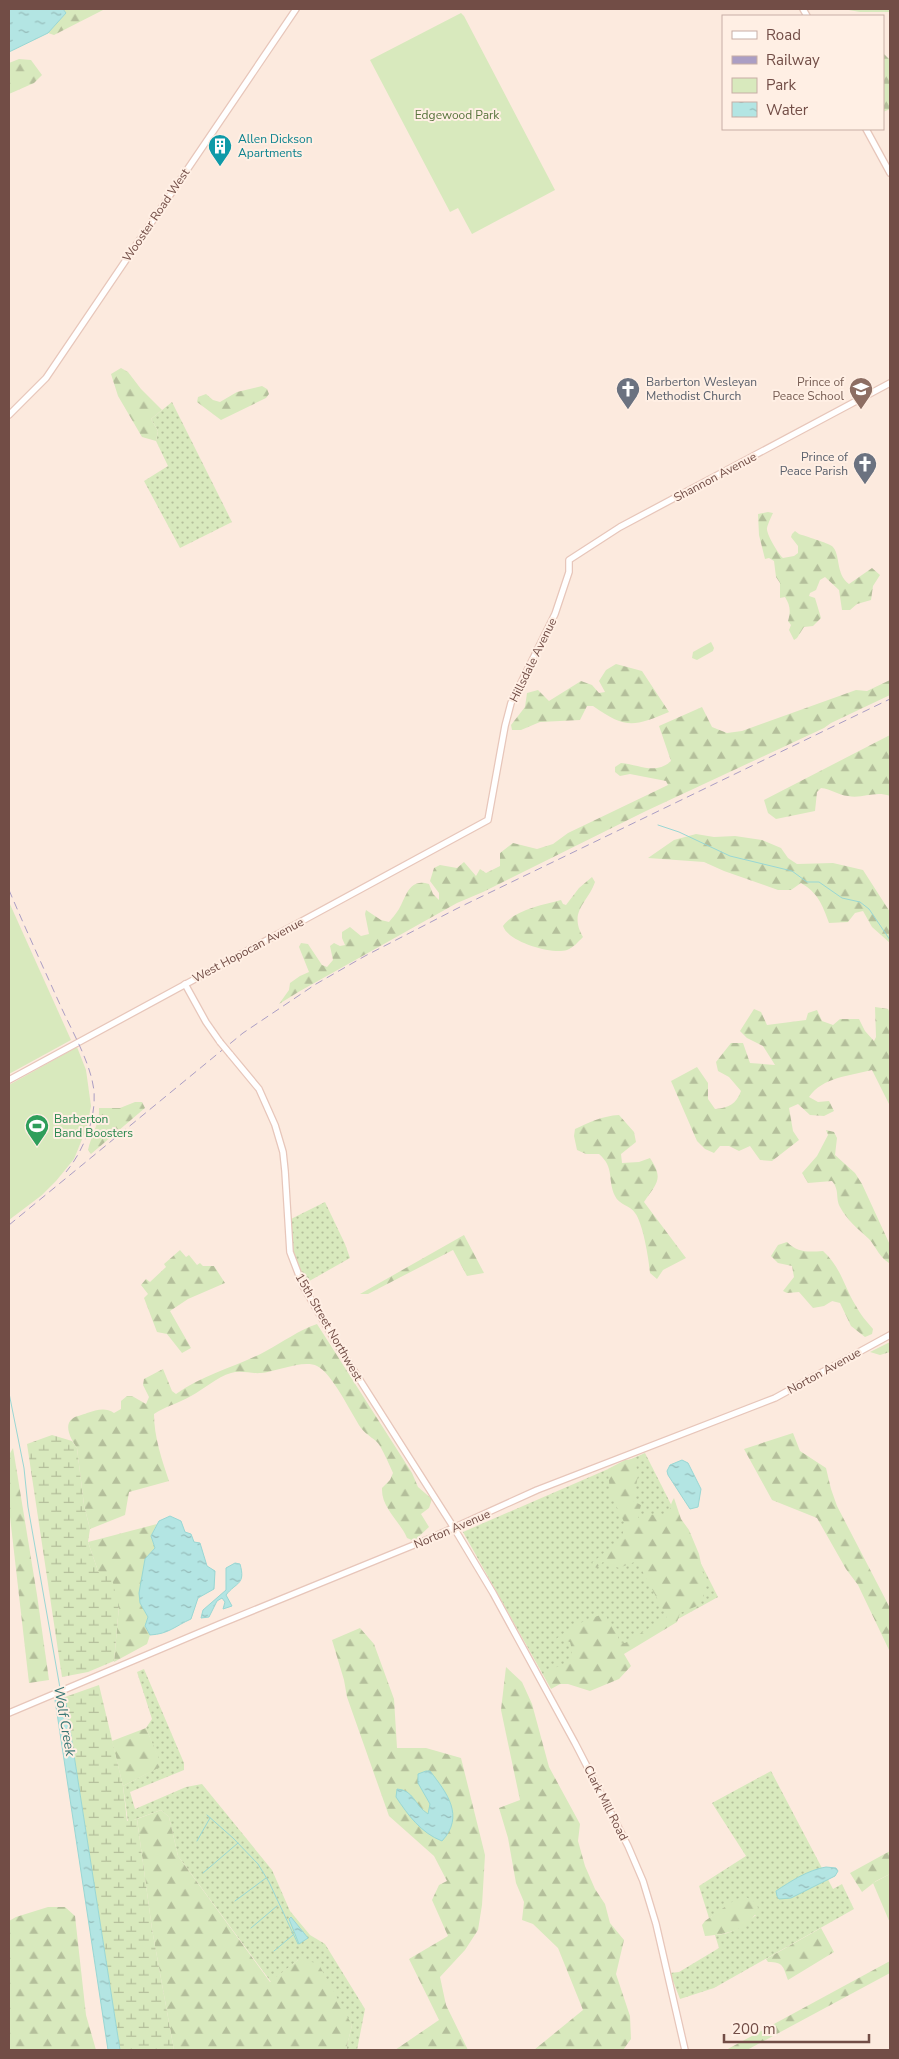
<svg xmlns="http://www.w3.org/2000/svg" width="899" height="2059" font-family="'Nunito Sans',sans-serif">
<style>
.grass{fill:url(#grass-dots)}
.forest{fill:url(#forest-firs)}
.wetland{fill:url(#wetland-marsh)}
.park{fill:#d8e9bd}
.water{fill:url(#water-ripples);stroke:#99d7d4}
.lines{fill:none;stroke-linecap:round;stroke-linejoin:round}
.stream{stroke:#99d7d4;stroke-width:1}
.secondary-casing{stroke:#e7c6ba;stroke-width:8}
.secondary{stroke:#fff;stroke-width:5.5}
.rail{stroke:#ab9ec4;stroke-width:1;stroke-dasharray:8 5;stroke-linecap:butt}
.secondary-bridge-casing{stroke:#e7c6ba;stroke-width:8;stroke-linecap:butt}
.secondary-bridge{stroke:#fff;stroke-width:5.5}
.labels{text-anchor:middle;stroke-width:4;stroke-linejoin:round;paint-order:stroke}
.park-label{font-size:12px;fill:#57733c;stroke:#ffefe4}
.culture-label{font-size:12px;fill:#0d838f;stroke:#ffefe4;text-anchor:start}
.street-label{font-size:12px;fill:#724d46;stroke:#ffefe4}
.worship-label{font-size:12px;fill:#5b616d;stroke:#ffefe4;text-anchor:start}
.education-label{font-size:12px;fill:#785e54;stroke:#ffefe4;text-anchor:end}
.leisure-label{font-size:12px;fill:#27864d;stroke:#ffefe4;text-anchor:start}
.water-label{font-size:14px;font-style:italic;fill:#3a7876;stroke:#ffefe4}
</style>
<defs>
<pattern id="grass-dots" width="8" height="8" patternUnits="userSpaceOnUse" patternTransform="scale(1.25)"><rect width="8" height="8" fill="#d8e9bd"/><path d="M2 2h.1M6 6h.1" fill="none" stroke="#b4bf9b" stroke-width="1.8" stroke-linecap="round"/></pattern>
<pattern id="forest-firs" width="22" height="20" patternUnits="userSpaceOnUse" patternTransform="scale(1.25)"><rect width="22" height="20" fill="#d8e9bd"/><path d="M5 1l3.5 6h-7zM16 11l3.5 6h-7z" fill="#b4bf9b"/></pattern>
<pattern id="wetland-marsh" width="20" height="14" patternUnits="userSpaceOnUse" patternTransform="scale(1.25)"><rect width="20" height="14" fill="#d8e9bd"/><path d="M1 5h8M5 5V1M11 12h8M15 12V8" fill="none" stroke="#b4bf9b"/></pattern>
<pattern id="water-ripples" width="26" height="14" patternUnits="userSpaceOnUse" patternTransform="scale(1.25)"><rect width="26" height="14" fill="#b3e5e3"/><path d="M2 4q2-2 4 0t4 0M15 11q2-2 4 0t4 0" fill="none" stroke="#96bcba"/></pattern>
</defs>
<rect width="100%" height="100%" fill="#fceade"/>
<g class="grass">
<path d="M172,402L232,522L180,548L144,481L168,466L156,441L158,431L151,419Z"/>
<path d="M325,1202L345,1244L350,1258L304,1284L294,1262L289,1220Z"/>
<path d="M645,1453L718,1597L551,1689L463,1532Z"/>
<path d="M144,1669L184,1763V1770L130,1792L135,1809L186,1787L202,1784L272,1870L290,1911L310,1935L325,1944L365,2009L357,2050H346L352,2025L298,1960L271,1982L178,1856L169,1817L161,1810L128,1822L123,1786L161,1766L146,1728L152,1719L137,1672Z"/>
<path d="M771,1771L833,1889L842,1884L854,1909L714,1988L680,1999L670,1973L679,1972L719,1948L715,1935C731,1935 744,1925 756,1915L721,1911L709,1918L699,1886L746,1856L712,1803Z"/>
</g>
<g class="forest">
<path d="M63,9H105L54,35L48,33L66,13Z"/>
<path d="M843,9H890V12H860Z"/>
<path d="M883,53L890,60V109L883,112Z"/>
<path d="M19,59L31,60L42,75L34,83L9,94V63Z"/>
<path d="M121,368L128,372L141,389L162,410L151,419L158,431L156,441L142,437L118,396L111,374Z"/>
<path d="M262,386L267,389L269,394L266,398L221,420L197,402L198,397L206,394L213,400L220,402L237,392Z"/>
<path d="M768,512L773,513C771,517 768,524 767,528C766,534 779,555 783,558L794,556L798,553V546L791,537L792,534L795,531L799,534C805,536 828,543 832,546C841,554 835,574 849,584L872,568L880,575L873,586L871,600L857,604L850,610H842L839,590L825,577L820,580L816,590L810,593L809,596L815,598L821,618L813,626L804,627L797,638L794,640L789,630L791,625L788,621C791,611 790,605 785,597L780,598V583L776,577L774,561L769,558L765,559L759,535L758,514Z"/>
<path d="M616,664L642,671L669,712C633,727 626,729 593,706H587L580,720L540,722L521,730H512L511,725L525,707L527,693L538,690L549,701L581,681L592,685L599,693L605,692L599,681L606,670Z"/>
<path d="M890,680V695L831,723L824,728L646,811L483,892L457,903L300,991L279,1004L289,990L290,983L300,976L309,972L299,947L301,943L308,944L322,965L327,967L333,960L330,946L334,943L340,946L345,945L342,938V932L350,927L361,936L369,934L365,914L366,910L381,920L389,922C392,918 396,914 399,909C407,895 409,878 429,884L433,894L439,900V893L430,881L434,868L440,865L457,868L464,862L476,876L480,869L486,873L500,866V853L513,843L537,849L553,844L568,833L668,785L666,781L630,774L620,776L615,772V767L621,763C640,765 656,775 671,761L659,726L702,707L712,727L727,733L742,731L856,690L867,691Z"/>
<path d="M890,735V796C875,790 863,799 848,796C838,795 831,789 821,788L817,792L815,811L776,819L768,813L764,800Z"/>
<path d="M696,834L714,837L735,836L762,840L781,848L788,858L797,864L833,863L863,870L890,912V943L872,927L863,911L855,913L848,922L829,923C822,904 818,893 801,883L791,890H778L724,871L704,862L648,858L674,840Z"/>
<path d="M592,877L595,882C588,903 568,911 583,937C578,942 573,948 567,950C552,955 508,942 503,926C514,910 542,905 561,900L563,904L566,905L579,888Z"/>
<path d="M875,1007L888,1009L890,1013V1106L872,1070C849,1076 823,1077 809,1097L818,1102L829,1101L834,1111L824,1116L810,1115L798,1104L789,1108L793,1131L799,1140L772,1161L760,1160L750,1146L739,1151L729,1146H720L714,1153L705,1149L697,1141L671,1081L697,1067L708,1083V1099L715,1109C729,1108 736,1104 741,1091L729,1077L718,1071L716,1062L731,1043H743L750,1063L775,1065L763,1046L747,1038L740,1031L754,1009L761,1012L767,1025L806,1020L808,1013L817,1010L822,1021L833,1025L840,1019H859L865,1031L874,1041L876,1037Z"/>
<path d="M135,1102H142L145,1108L91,1154L88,1150C91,1135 100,1123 99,1108H120Z"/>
<path d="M619,1115L634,1132L636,1142L621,1154L622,1163L639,1162L650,1158C664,1179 657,1183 644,1202L686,1258L663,1270L657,1279L650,1273C649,1260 643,1223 635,1213C630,1205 619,1205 615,1196C607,1179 615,1168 599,1154H586L577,1150L574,1136L575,1129C590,1122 602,1116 619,1115Z"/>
<path d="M826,1130L834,1132L837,1138L835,1155L855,1173L862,1184L890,1245L889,1263C880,1258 876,1247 869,1239C858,1229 847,1220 840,1207C835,1197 840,1191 832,1181L808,1183L802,1173L817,1156L828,1135Z"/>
<path d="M464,1235L484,1273L467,1276L453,1250L368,1294H360Z"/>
<path d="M787,1242C798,1253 808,1252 823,1251C841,1267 844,1287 856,1306C860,1314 867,1322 873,1329L872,1334L865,1337L851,1326L840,1303L832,1301L824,1306L813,1308L799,1292L787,1293L783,1291L794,1277L792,1266L778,1263L771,1256L778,1245Z"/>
<path d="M180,1250L186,1257L189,1255L197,1265L200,1263L203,1266H214L225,1283L188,1299L170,1311L191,1348L182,1353L167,1334L157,1332L144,1298L148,1294L141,1285L146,1279L150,1282L166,1267L164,1264Z"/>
<path d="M317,1324L412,1473L418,1487L432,1499L429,1508L421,1514L429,1527L414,1541L407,1538C400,1521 381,1508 382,1488L390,1480L393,1473C389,1464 385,1455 380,1446C376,1439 367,1436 361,1428C351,1413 332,1373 317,1366C304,1359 275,1372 261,1373C251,1374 241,1370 231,1373C217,1377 204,1389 191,1396C179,1403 164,1407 154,1414C154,1437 162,1460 169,1481L129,1492L125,1515L90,1529L84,1505L77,1448C72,1441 63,1426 72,1419C75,1416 83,1415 87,1413C97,1410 105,1407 114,1413L121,1409V1401L127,1396H132L146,1404L149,1397L143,1385L144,1379L163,1369L172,1391L176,1394C204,1374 237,1367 266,1351C283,1342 299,1330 317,1324Z"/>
<path d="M890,1342V1352L880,1355L870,1352Z"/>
<path d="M793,1433L800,1451L826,1468L831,1489L837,1506L890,1608V1652L858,1585L846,1569L817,1518L772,1500L744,1449Z"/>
<path d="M13,1448L37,1595L49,1680L29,1683L9,1508V1455Z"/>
<path d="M635,1459L638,1476L633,1501L641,1505L638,1518L649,1514L660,1516L668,1515C671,1509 670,1504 674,1498L681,1519L689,1530L699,1554L704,1578V1598L697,1606L680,1613L677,1622L624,1654L631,1666L619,1679L590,1691L568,1684H550L545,1677L551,1669C567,1664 576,1661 570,1642L556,1639C571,1627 587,1618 605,1614L610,1624L618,1629V1642L625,1643L667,1617L637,1561L619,1568L603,1562L596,1568L592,1563L618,1541L623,1533L624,1522L610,1493L608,1469L625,1460Z"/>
<path d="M157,1524L151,1536L155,1548L145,1559L140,1603L148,1617L145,1627L150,1635L147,1644L114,1662L119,1606L98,1571L88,1542Z"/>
<path d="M360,1628L374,1644L394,1699L397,1748H426L461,1758L485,1855L482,1905L478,1930L465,1950L440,1977L446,2005L468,2050H395L439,2020L409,1959L448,1936L432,1900L439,1885L447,1881L434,1856L389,1816L347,1697L344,1680L332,1640Z"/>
<path d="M506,1667L522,1682L532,1704L549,1767L580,1824L578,1841L585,1866L595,1889L605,1904L610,1923L624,1940L616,1974L630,2016L631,2039L623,2050H534L583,2010L558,1948L533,1924L522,1920L524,1902L516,1883L508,1838L499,1808L520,1800L501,1710Z"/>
<path d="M146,1728L162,1766L123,1786L112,1741Z"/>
<path d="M161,1810L169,1817L178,1856L270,1982L298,1960L318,1963L352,2025L346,2050H174L152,1929L137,1819Z"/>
<path d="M890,1851V1874L876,1881L862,1892L850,1873Z"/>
<path d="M746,1897L756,1903L758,1908C751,1929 725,1935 705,1936L702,1925L705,1921L736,1899Z"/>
<path d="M48,1907H65L75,1916L86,2015L96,2050H9V1921L16,1917Z"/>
<path d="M821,1928L834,1952L788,1980C783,1967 784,1962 768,1962L766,1959Z"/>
<path d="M890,1961V1973L747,2050H726Z"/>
</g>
<g class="wetland">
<path d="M52,1435L72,1441L77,1448L84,1505L90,1529L88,1542L98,1571L112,1579L119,1606L114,1661L88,1672L62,1677L27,1444Z"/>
<path d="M99,1685L123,1786L127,1821L137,1819L152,1929L174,2050H120L65,1697Z"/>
</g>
<g class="park">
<path d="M461,13L464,16L555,190L472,234L458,208L450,212L370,60Z"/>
<path d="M711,642L714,648L713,651L697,660L692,658L693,652Z"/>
<path d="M9,902L71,1040L9,1074Z"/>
<path d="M77,1047L86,1070L91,1106L87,1127L74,1159L56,1181L42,1195L9,1220V1085Z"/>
<path d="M890,1874V1923L873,1883Z"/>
</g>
<g class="water">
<path d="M9,9H63L66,13L48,33L9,52Z"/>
<path d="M682,1460L688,1463L701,1489L698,1507L690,1509L668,1475L667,1471L670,1465Z"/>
<path d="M170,1516L181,1521L185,1532L191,1534L194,1542L200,1543L207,1566L215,1571L214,1589L198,1598L191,1619C175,1626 169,1634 150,1635L145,1626L148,1617L140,1603L139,1593L145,1559L155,1548L151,1536L159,1521Z"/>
<path d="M235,1563L240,1564C246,1585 236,1582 226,1595L232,1606L223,1609L225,1602L222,1598L217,1601L209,1617L201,1618L203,1610L226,1590V1568Z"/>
<path d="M65,1697L120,2050H108L55,1700Z"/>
<path d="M426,1771H430C447,1793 465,1816 442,1841C421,1833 408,1815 396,1797L397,1789C414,1790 414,1805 428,1814L430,1804L418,1783V1774Z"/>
<path d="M826,1867L836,1868L838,1871L835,1876L791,1898L779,1899L777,1896L776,1891C791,1881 808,1870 826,1867Z"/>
<path d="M291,1917L308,1938L299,1944L289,1919Z"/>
</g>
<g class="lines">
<g class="stream">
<path d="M658,825L679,832L730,856L792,871L807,882H819L842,898L860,902L869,909L890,940"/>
<path d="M9,1393L24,1468L28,1507L60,1688"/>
<path d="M207,1815L233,1838L258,1864L269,1882L298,1944"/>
<path d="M197,1841L210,1818"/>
<path d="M203,1873L238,1843"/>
<path d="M235,1901L266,1878"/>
<path d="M251,1928L277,1906"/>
<path d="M274,1951L293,1935"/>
</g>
<g class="secondary-casing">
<g id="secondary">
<path d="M803,9L807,16"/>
<path d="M866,129L890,173"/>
<path d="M9,415L46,378L296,9"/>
<path d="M185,984L206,1022L220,1042"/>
<path d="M230,1054L259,1089L275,1125L283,1152L285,1171L290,1252L303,1286L335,1341L454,1528L493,1593L575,1743L628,1846L643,1881L656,1924L685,2050"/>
<path d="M9,1080L488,820L505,726L511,703L555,614L569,572V560L620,527L890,383"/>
<path d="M9,1713L220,1624L431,1538L537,1490L775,1398L890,1335"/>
</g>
</g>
<use href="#secondary" class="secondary"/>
<g class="rail">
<path d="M9,890C26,930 44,969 62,1009C73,1033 91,1064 94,1091C96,1119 84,1150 66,1172"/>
<path d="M9,1225L243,1033L316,984L365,956L460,907L890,699"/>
</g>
<g class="secondary-bridge-casing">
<path id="secondary-bridge" d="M220,1042L230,1054"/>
</g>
<use href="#secondary-bridge" class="secondary-bridge"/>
</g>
<defs>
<g id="building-pin" transform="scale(1.25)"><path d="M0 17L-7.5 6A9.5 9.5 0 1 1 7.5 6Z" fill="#0f9aa8" stroke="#ffefe4"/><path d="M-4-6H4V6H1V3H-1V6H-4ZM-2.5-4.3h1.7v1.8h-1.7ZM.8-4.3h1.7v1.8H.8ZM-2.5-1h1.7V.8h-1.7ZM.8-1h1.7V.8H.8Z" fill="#fff"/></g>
<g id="church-pin" transform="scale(1.25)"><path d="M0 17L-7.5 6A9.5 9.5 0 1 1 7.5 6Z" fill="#6b7280" stroke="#ffefe4"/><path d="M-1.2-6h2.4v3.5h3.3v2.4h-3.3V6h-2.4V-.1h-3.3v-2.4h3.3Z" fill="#fff"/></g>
<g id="school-pin" transform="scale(1.25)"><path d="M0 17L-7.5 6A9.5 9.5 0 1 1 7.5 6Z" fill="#8d6e63" stroke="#ffefe4"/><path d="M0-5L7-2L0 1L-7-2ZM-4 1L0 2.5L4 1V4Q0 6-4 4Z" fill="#fff"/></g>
<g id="stadium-pin" transform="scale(1.25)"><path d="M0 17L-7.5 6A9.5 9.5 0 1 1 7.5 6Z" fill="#2e9e5b" stroke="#ffefe4"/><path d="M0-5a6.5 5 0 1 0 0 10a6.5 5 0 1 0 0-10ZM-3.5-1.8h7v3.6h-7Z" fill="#fff"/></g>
</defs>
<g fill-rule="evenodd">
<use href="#building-pin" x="220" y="146"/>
<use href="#church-pin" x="628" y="389"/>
<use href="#school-pin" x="861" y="389"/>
<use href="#church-pin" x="865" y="464"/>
<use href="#stadium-pin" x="37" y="1126"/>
</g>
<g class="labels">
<g class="park-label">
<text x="457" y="119">Edgewood Park</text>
</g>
<g class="culture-label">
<text x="238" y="143">Allen Dickson<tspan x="238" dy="14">Apartments</tspan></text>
</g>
<g class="street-label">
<text transform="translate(156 215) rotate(-56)" y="4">Wooster Road West</text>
<text transform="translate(715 477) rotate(-28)" y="4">Shannon Avenue</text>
<text transform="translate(533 660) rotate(-64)" y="4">Hillsdale Avenue</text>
<text transform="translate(248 950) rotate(-28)" y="4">West Hopocan Avenue</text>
<text transform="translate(329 1327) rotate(60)" y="4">15th Street Northwest</text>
<text transform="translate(824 1371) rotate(-29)" y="4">Norton Avenue</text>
<text transform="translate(452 1529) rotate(-23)" y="4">Norton Avenue</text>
<text transform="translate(606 1803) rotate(63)" y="4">Clark Mill Road</text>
</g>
<g class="worship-label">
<text x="646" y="386">Barberton Wesleyan<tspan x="646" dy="14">Methodist Church</tspan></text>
<text x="848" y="461" text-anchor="end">Prince of<tspan x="848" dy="14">Peace Parish</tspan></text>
</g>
<g class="education-label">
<text x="844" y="386">Prince of<tspan x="844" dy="14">Peace School</tspan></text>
</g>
<g class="leisure-label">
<text x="54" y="1123">Barberton<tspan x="54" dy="14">Band Boosters</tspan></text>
</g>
<g class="water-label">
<text transform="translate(65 1721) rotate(80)" y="5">Wolf Creek</text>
</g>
</g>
<rect width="899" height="2059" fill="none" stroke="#724d46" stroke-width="20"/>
<rect x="722" y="15" width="162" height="115" fill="#ffefe4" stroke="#c7aea5"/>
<rect x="732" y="31" width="25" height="8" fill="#ffffff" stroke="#c7aea5"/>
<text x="766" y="40" font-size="15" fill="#724d46">Road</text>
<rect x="732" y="56" width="25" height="8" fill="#ab9ec4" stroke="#c7aea5"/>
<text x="766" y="65" font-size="15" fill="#724d46">Railway</text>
<rect x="732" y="78" width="25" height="15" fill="#d8e9bd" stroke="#c7aea5"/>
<text x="766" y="90" font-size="15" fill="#724d46">Park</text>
<rect x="732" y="102" width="25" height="15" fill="url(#water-ripples)" stroke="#c7aea5"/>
<text x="766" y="115" font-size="15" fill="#724d46">Water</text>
<path d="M724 2034v8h145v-8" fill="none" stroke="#724d46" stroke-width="2.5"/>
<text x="732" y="2034" font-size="15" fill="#724d46" stroke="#ffefe4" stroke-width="4" paint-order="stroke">200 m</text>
</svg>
